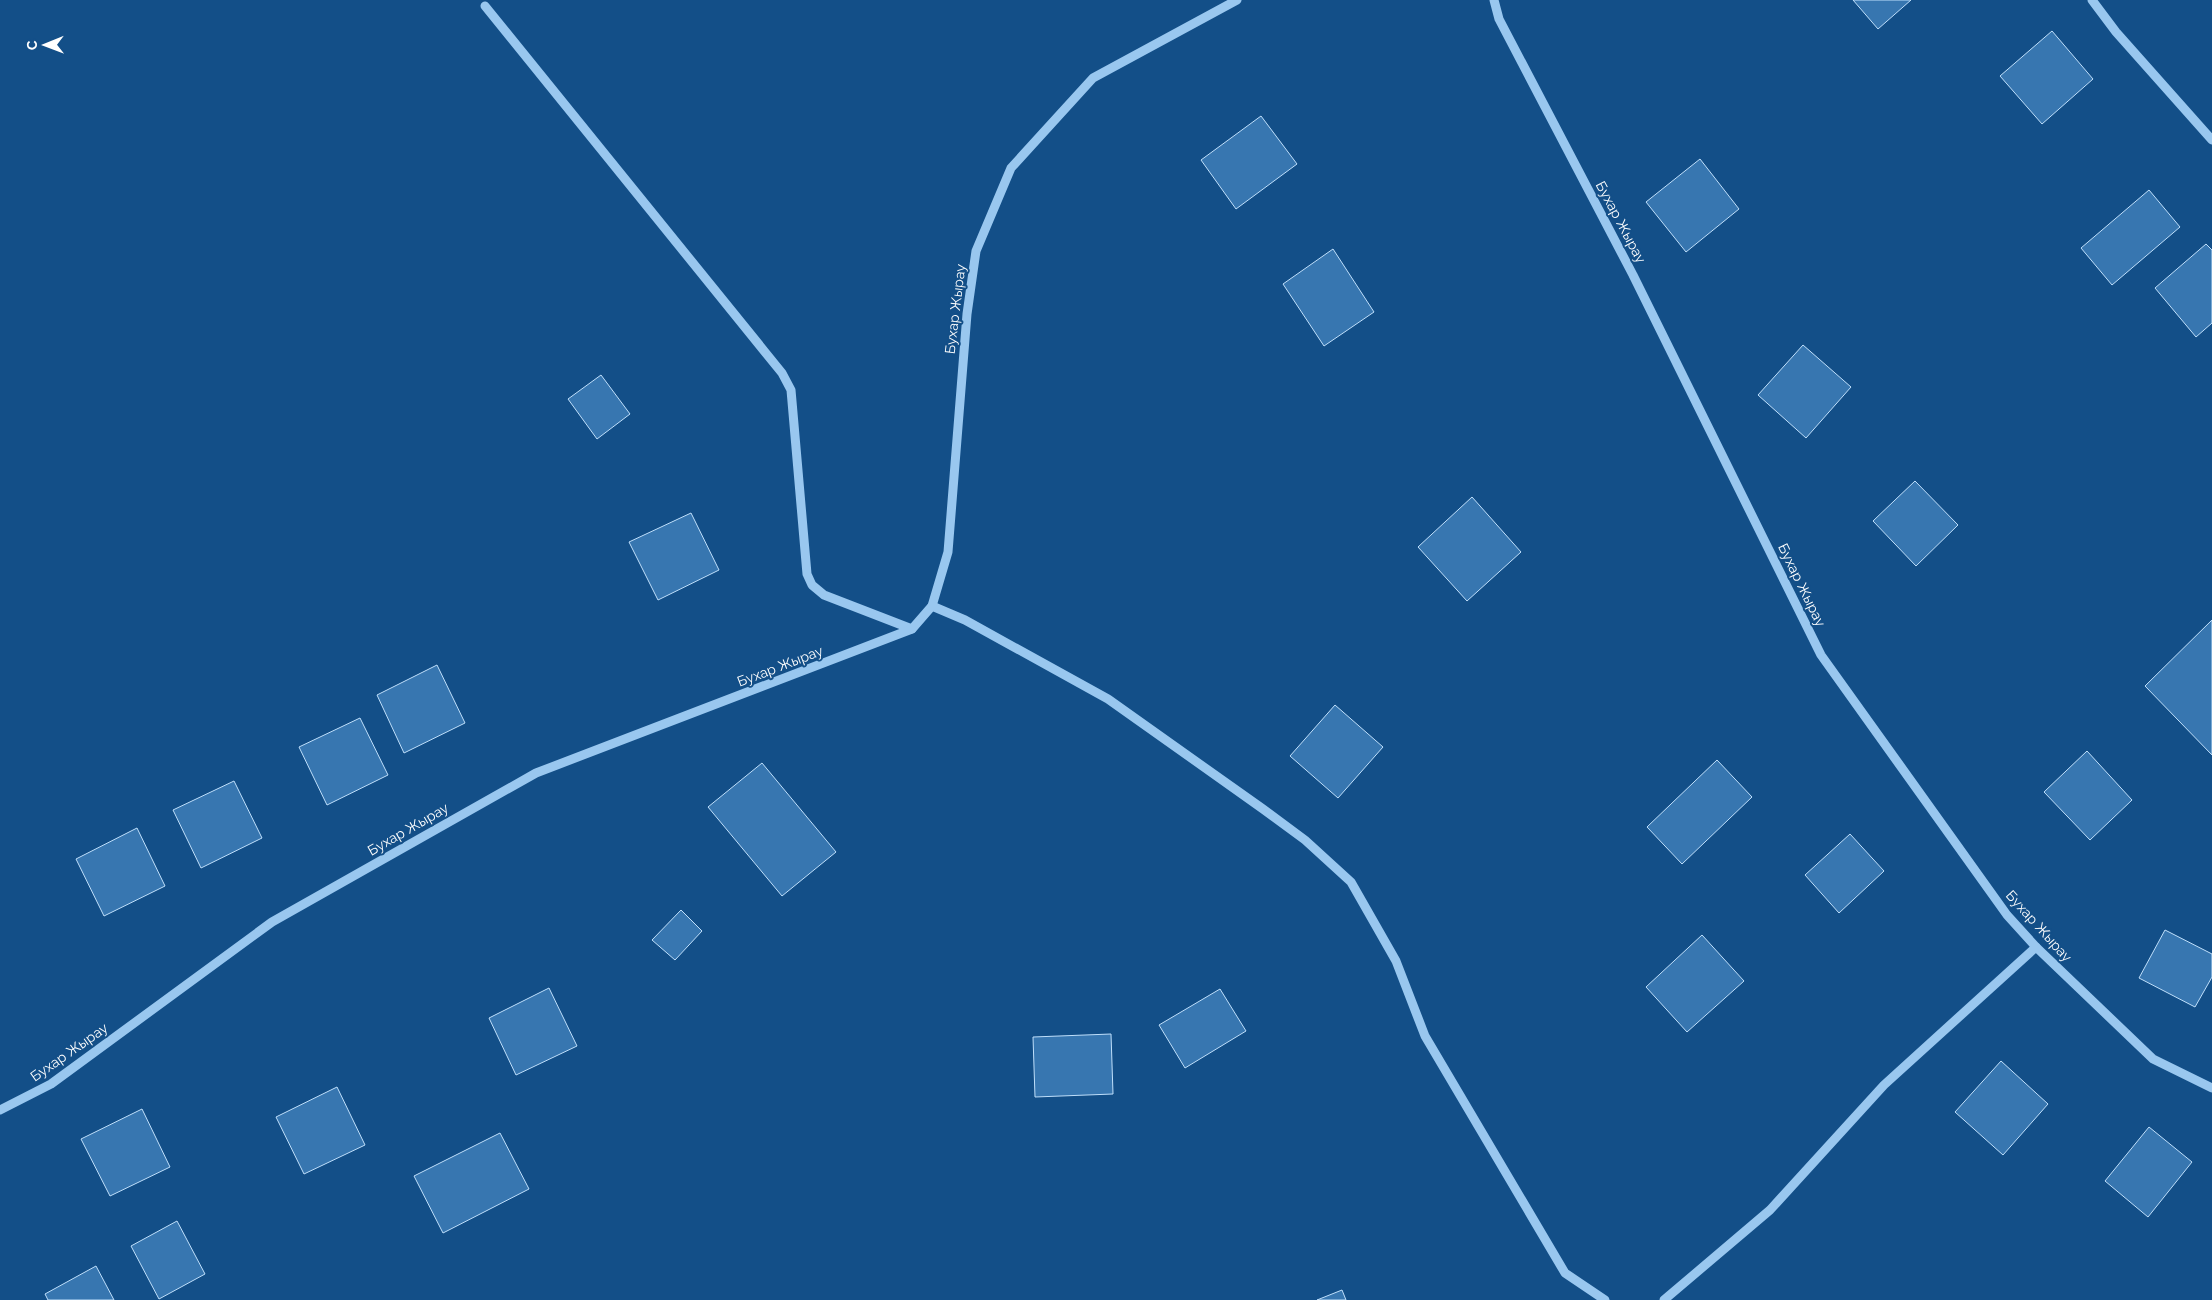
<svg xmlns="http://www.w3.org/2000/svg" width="2212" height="1300" font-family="Raleway,sans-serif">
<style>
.building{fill:#3776b0;stroke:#bfdffb}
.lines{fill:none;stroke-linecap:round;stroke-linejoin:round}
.minor{stroke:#99c7ef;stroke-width:9}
.labels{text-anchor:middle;stroke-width:4;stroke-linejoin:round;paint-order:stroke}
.street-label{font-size:14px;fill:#fff;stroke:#134f88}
</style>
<rect width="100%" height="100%" fill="#134f88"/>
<g class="building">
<path d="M1853,0H1911L1878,29Z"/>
<path d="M2052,31L2093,79L2042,124L2000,76Z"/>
<path d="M1261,116L1297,164L1236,209L1201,160Z"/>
<path d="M1700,159L1739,209L1686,252L1646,202Z"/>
<path d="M2149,190L2180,227L2112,285L2081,248Z"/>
<path d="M2206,244L2212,250V323L2196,337L2155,288Z"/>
<path d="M1333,249L1374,312L1324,346L1283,284Z"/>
<path d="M1803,345L1851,387L1806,438L1758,395Z"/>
<path d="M601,375L630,414L597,439L568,399Z"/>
<path d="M1915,481L1958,525L1916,566L1873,521Z"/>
<path d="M1472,497L1521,552L1467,601L1418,547Z"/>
<path d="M691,513L719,570L658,600L629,542Z"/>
<path d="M2212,620V755L2145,686Z"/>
<path d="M437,665L465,723L404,753L377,695Z"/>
<path d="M1335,705L1383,747L1338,798L1290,756Z"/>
<path d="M360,718L388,775L327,805L299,747Z"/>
<path d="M2087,751L2132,800L2090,840L2044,792Z"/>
<path d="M1717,760L1752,797L1682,864L1647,827Z"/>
<path d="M762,763L836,852L782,896L708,807Z"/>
<path d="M234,781L262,838L201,868L173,810Z"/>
<path d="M137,828L165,886L104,916L76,859Z"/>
<path d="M1850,834L1884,871L1839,913L1805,875Z"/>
<path d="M681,910L702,931L675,960L652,940Z"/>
<path d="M2165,930L2212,954V977L2195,1007L2139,978Z"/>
<path d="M1702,935L1744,981L1687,1032L1646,987Z"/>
<path d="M549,988L577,1046L516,1075L489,1018Z"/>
<path d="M1220,989L1246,1031L1185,1068L1159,1025Z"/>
<path d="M1111,1034L1113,1094L1035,1097L1033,1037Z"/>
<path d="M2001,1061L2048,1104L2003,1155L1955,1112Z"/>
<path d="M337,1087L365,1145L304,1174L276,1117Z"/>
<path d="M142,1109L170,1167L110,1196L81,1139Z"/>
<path d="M2149,1127L2192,1162L2148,1217L2105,1181Z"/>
<path d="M500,1133L529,1189L443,1233L414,1176Z"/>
<path d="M177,1221L205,1274L159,1299L131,1246Z"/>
<path d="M96,1266L114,1300H48L45,1294Z"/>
<path d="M1342,1290L1346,1300H1317Z"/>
</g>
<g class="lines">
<g class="minor">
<path d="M1494,0L1499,19L1633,275L1821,655L2007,915L2036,947L2153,1059L2212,1088"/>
<path d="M2092,0L2116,32L2212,140"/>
<path d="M485,6L782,373L791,390L807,574L812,585L824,595L912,629"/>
<path d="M932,606L965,620L1108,699L1263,809L1305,840L1351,882L1396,961L1425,1036L1565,1273L1605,1300"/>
<path d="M0,1110L51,1084L272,922L536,773L912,629L932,606L948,552L967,314L976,251L1011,168L1093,78L1237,0"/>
<path d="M1664,1300L1770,1210L1884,1085L2036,947"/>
</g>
</g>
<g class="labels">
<g class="street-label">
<text transform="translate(1621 222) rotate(62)" y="5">Бухар Жырау</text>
<text transform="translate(955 309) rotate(-83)" y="5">Бухар Жырау</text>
<text transform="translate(1802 585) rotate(64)" y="5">Бухар Жырау</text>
<text transform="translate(780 666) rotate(-21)" y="5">Бухар Жырау</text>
<text transform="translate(408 829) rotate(-30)" y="5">Бухар Жырау</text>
<text transform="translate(2039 926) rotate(48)" y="5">Бухар Жырау</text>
<text transform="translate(69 1052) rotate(-35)" y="5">Бухар Жырау</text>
</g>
</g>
<g transform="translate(45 45) rotate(269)" stroke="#134f88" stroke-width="4" paint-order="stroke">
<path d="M0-4L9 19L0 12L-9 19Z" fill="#ffffff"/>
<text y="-8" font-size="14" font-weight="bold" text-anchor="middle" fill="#ffffff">С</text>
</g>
</svg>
